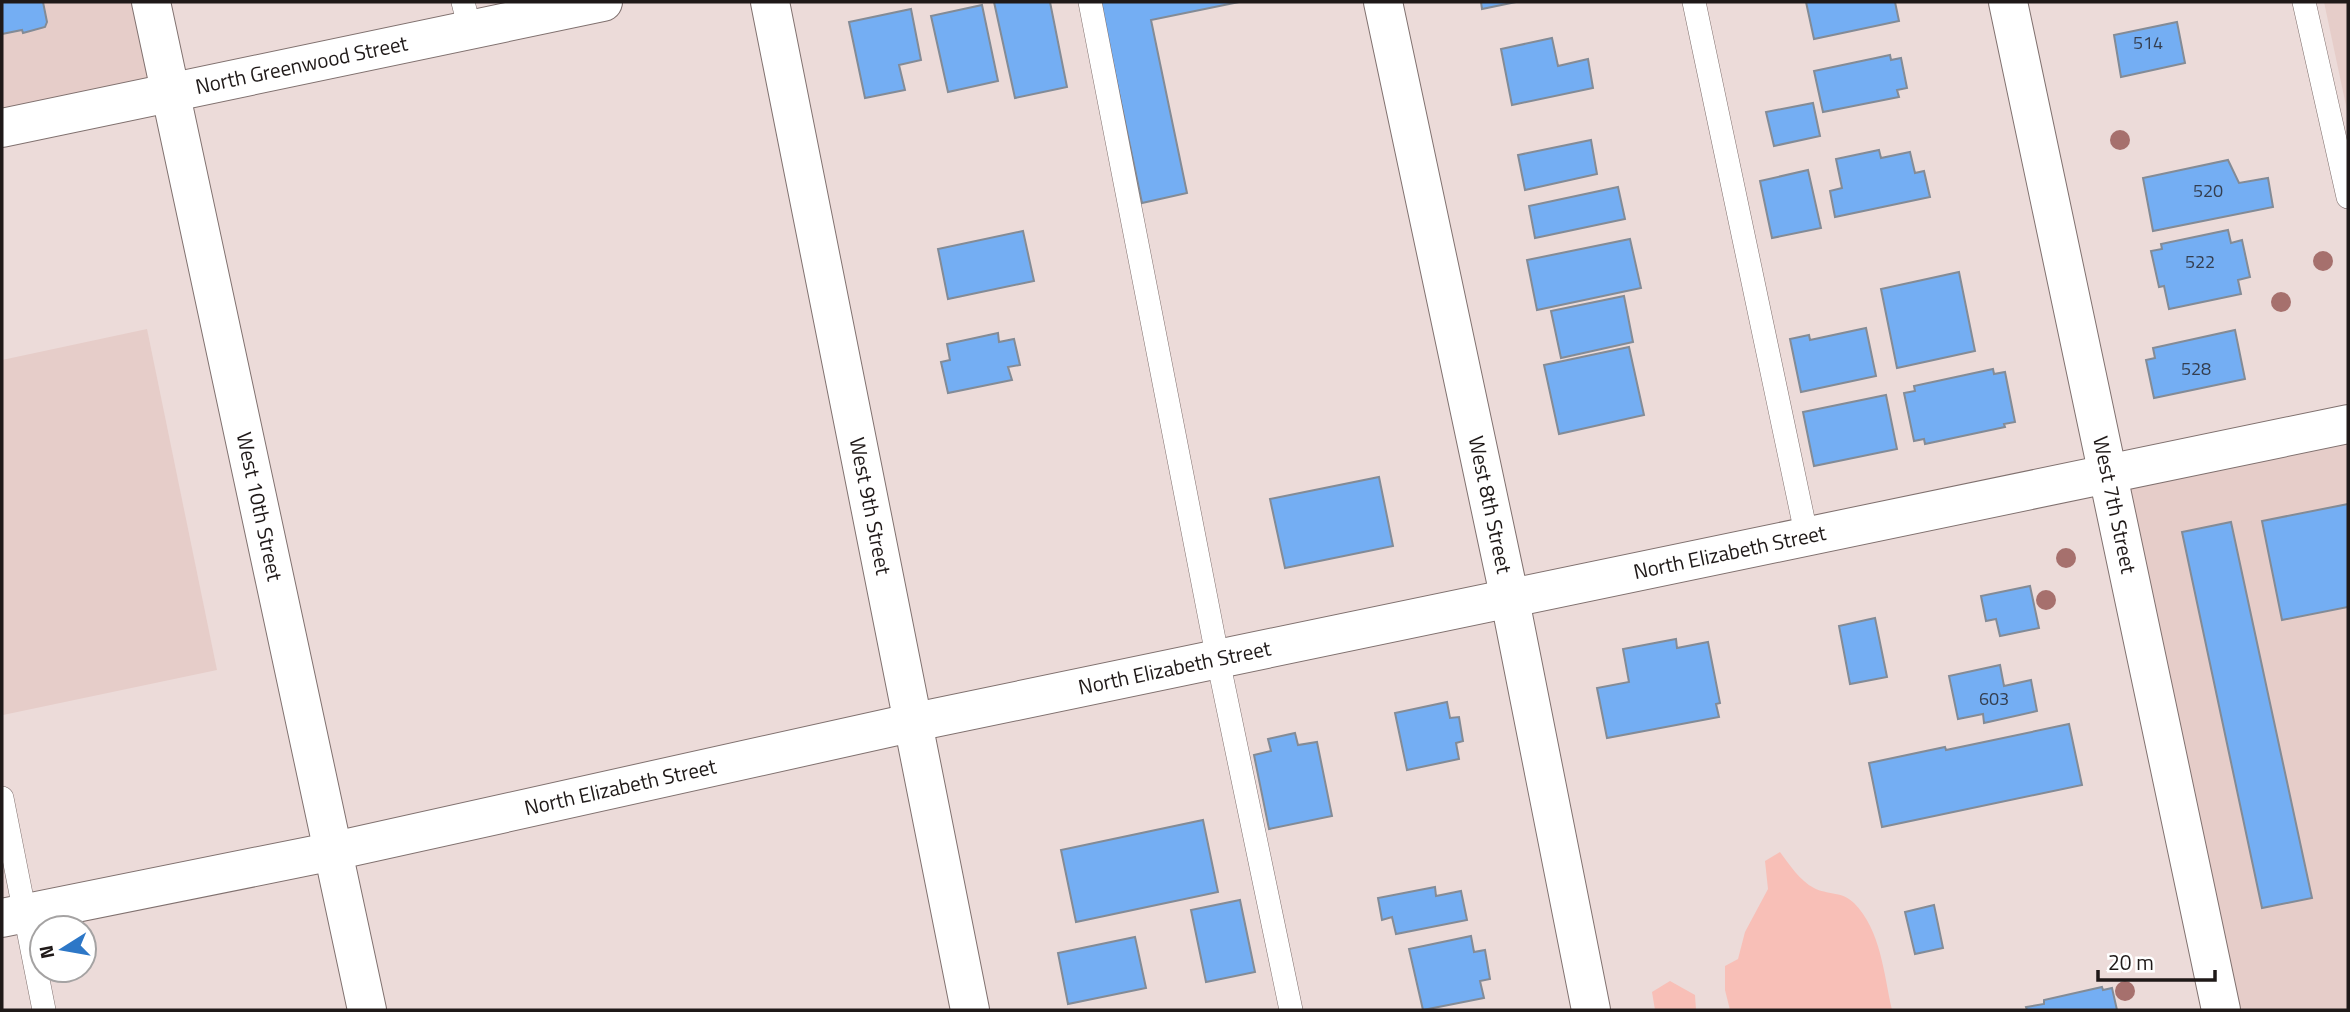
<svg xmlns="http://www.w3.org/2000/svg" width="2350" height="1012" font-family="'Titillium Web',sans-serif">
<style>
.built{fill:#e6cdc9}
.green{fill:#f8bfb7}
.building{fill:#74aef3;stroke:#838b96;stroke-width:2}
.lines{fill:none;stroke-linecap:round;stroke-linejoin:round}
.service-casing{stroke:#80716f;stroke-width:24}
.minor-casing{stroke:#80716f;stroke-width:40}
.tertiary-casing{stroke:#80716f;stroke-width:40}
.secondary-casing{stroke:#80716f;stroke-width:40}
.service{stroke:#fff;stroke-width:23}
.minor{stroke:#fff;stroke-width:38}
.tertiary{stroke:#fff;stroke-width:38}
.secondary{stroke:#fff;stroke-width:38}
.tree{fill:#a6706d}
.labels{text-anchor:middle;stroke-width:5;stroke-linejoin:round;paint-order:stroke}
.number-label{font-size:18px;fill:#343e4f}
.street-label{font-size:21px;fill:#1f1918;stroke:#fff}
</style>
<rect width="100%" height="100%" fill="#ecdbd9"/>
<g class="built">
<path d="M2,2H151L170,93L2,128Z"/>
<path d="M2324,2H2348V115Z"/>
<path d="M147,329L217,670L3,715L2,360Z"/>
<path d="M2348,424V1010H2221L2108,476Z"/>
</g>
<g class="green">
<path d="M1780,852C1789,864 1800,881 1814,888C1827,895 1842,891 1854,903C1881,930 1884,975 1892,1010H1730L1725,990V966L1738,959L1745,932L1768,889L1765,861Z"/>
<path d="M1670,981L1695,995L1696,1010H1655L1652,992Z"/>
</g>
<g class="building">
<path d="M2,2H43L47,22L45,27L23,33L22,30L2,34Z"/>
<path d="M994,2H1050L1067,87L1015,98Z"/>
<path d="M1100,2H1239L1151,20L1187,193L1142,203Z"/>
<path d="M1481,2H1516L1482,9Z"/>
<path d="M1806,2H1895L1899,21L1814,39Z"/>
<path d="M982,5L998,81L948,92L931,16Z"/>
<path d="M911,9L921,60L899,65L905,90L865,98L849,22Z"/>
<path d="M2177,22L2185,63L2121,77L2114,35Z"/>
<path d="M1552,38L1558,66L1588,59L1593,88L1512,105L1501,49Z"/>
<path d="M1890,55L1891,60L1901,58L1907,88L1897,90L1899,97L1823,112L1814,71Z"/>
<path d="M1813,103L1820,136L1774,146L1766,112Z"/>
<path d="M1591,140L1597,174L1525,190L1518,155Z"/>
<path d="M1879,150L1881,158L1910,152L1915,173L1924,171L1930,197L1835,217L1830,191L1842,188L1836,159Z"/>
<path d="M2228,160L2239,183L2268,178L2273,207L2153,231L2143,178Z"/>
<path d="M1808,170L1821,228L1772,238L1760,181Z"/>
<path d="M1618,187L1625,219L1535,238L1529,206Z"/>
<path d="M2228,230L2231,243L2242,240L2250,277L2238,280L2241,294L2169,309L2164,286L2159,287L2151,251L2162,249L2161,244Z"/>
<path d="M1023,231L1034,281L948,299L938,249Z"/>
<path d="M1630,239L1641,288L1537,310L1527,260Z"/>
<path d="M1959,272L1975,351L1897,368L1881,289Z"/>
<path d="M1624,296L1633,342L1561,358L1551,311Z"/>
<path d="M1866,328L1876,376L1801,392L1790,339L1809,335L1810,340Z"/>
<path d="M2235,330L2245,379L2154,398L2146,360L2155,358L2153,348Z"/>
<path d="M998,333L999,342L1014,339L1020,365L1008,367L1012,380L948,393L941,362L950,360L947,344Z"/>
<path d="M1629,347L1644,415L1559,434L1544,365Z"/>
<path d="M1993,369L1994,374L2005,372L2015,422L2004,424L2005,427L1925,444L1924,439L1914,441L1904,393L1915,391L1914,386Z"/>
<path d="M1886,395L1897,449L1814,466L1803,412Z"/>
<path d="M1379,477L1393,546L1285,568L1270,499Z"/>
<path d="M2348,504V607L2282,620L2262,521Z"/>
<path d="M2231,522L2312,898L2262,908L2182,532Z"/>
<path d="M2030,586L2039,628L2000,636L1996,619L1986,621L1981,596Z"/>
<path d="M1875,618L1887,677L1850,684L1839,626Z"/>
<path d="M1676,639L1677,648L1708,642L1720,703L1716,704L1719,717L1607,738L1597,688L1629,682L1623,649Z"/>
<path d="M2000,665L2004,686L2031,680L2037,711L1984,723L1983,714L1958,719L1949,676Z"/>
<path d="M1447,702L1450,718L1459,717L1463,741L1456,743L1459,759L1407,770L1395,713Z"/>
<path d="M2069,724L2082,785L1882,827L1869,763L1945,747L1946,750Z"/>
<path d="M1295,733L1298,745L1317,742L1332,816L1269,829L1254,755L1271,751L1268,739Z"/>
<path d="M1203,820L1218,892L1076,922L1061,850Z"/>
<path d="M1435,887L1436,896L1461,891L1467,920L1396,934L1392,917L1382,920L1378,898Z"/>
<path d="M1240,900L1255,972L1206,982L1191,910Z"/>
<path d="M1934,905L1943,948L1915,954L1905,912Z"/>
<path d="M1471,936L1474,952L1485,950L1490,979L1480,981L1484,998L1423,1010L1409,949Z"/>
<path d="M1135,937L1146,988L1068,1004L1058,953Z"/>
<path d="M2102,987L2103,990L2112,988L2117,1010H2027L2026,1007L2044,1004V1000Z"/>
</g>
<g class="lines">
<g class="service-casing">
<g id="service">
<path d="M463,2L470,30"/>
<path d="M1090,2L1218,660L1291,1010"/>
<path d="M1694,2L1807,538"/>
<path d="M2304,2L2348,197"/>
<path d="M2,798L44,1010"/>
</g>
</g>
<g class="minor-casing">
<g id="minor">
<path id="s1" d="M151,2L367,1010"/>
<path id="s2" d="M770,2L970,1010"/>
<path id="s3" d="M2008,2L2221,1010"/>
</g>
</g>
<g class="tertiary-casing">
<g id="tertiary">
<path id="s4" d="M1383,2L1510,600L1591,1010"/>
</g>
</g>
<g class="secondary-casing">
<g id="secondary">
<path id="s5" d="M2,128L603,2"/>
<path id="s6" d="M2,918L334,851L915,722L2348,424"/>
</g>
</g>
<use href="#service" class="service"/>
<use href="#minor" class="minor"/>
<use href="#tertiary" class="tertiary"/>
<use href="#secondary" class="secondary"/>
</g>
<g class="tree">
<circle cx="2120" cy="140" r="10"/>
<circle cx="2323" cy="261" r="10"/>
<circle cx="2281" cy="302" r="10"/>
<circle cx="2066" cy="558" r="10"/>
<circle cx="2046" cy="600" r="10"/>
<circle cx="2125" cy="991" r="10"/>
</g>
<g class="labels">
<g class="number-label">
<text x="2148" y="49">514</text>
<text x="2208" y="197">520</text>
<text x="2200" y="268">522</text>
<text x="2196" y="375">528</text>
<text x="1994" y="705">603</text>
</g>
<g class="street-label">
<text dy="7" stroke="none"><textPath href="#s5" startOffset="306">North Greenwood Street</textPath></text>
<text dy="7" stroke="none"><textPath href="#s4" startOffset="514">West 8th Street</textPath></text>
<text dy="7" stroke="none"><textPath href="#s1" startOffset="516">West 10th Street</textPath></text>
<text dy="7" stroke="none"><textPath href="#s2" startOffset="514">West 9th Street</textPath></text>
<text dy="7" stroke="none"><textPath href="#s3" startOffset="514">West 7th Street</textPath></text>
<text dy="7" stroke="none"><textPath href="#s6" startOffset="1766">North Elizabeth Street</textPath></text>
<text dy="7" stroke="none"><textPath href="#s6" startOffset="1199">North Elizabeth Street</textPath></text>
<text dy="7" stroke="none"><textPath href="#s6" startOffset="632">North Elizabeth Street</textPath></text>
</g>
</g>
<rect width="2350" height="1012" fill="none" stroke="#1f1918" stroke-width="7"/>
<g transform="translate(63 949) rotate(259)"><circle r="33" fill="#ffffff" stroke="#a5a3a3" stroke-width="2"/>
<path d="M0-5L12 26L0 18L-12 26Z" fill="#2d77c7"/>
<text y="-10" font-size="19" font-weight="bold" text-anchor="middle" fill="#1f1918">N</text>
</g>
<path d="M2098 970v10h117v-10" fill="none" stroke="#1f1918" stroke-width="3.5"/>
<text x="2108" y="970" font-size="21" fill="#1f1918" stroke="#ffffff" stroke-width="5" paint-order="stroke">20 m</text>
</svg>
